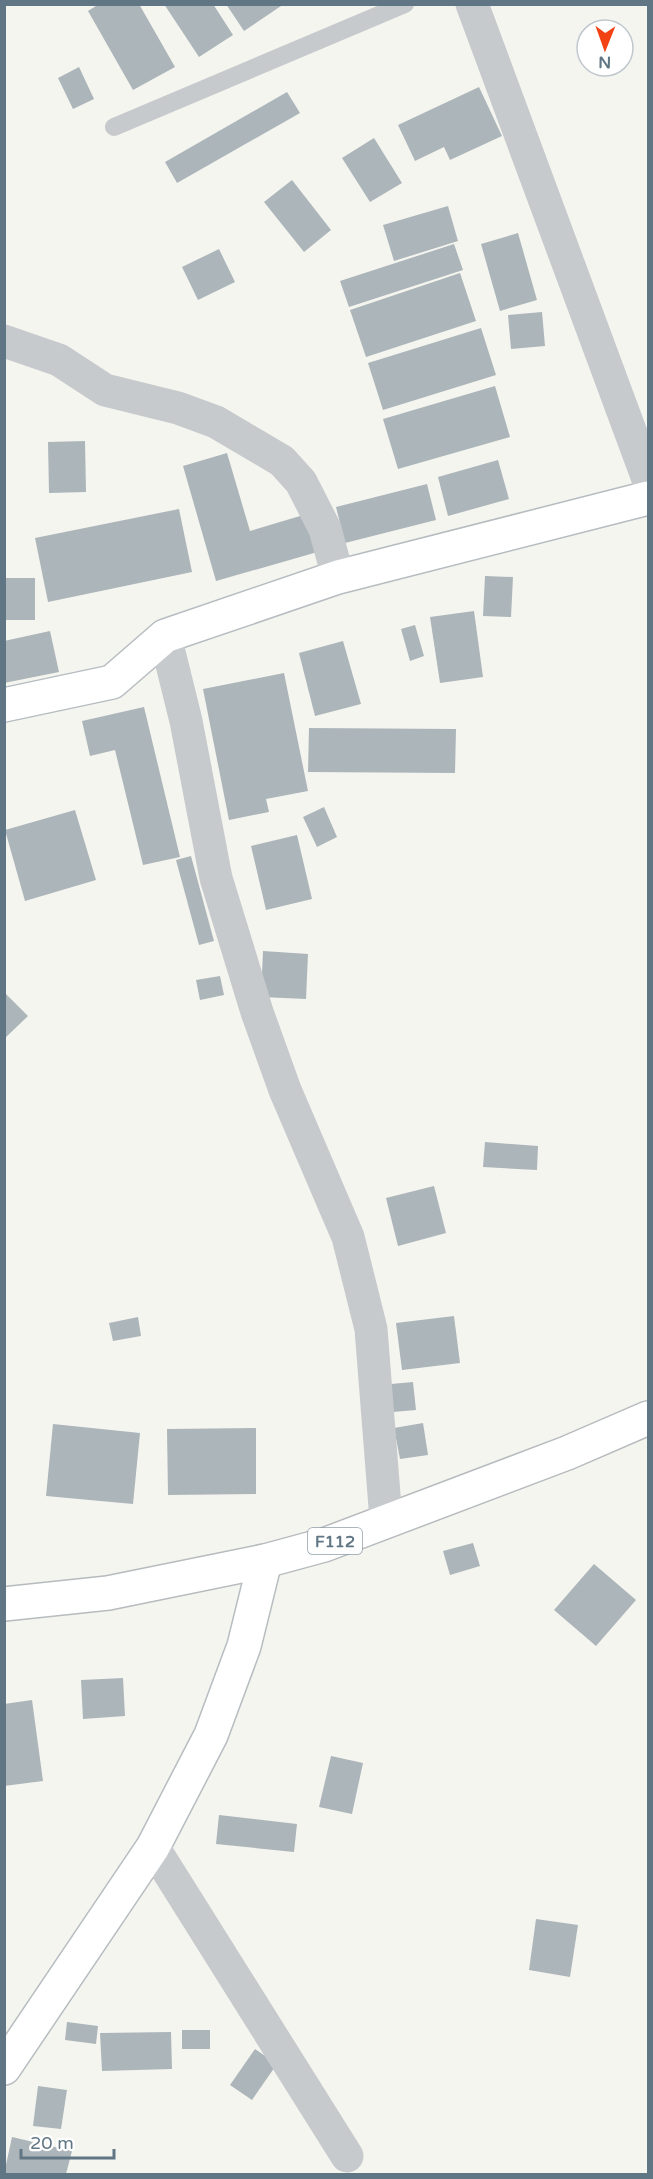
<svg xmlns="http://www.w3.org/2000/svg" width="653" height="2179" font-family="'Varela Round',sans-serif">
<style>
.building{fill:#acb5b9}
.lines{fill:none;stroke-linecap:round;stroke-linejoin:round}
.secondary-casing{stroke:#b6bcc0;stroke-width:36}
.primary-casing{stroke:#b7bbbe;stroke-width:36}
.lane{stroke:#c7cacd;stroke-width:18}
.street{stroke:#c7cacd;stroke-width:33}
.secondary{stroke:#fff;stroke-width:33}
.primary{stroke:#fff;stroke-width:33}
.labels{text-anchor:middle;stroke-width:6;stroke-linejoin:round;paint-order:stroke}
.shield{fill:#fff;stroke:#909fa9;stroke-width:1.5}
.shield-label{font-size:16px;font-weight:bold;fill:#617684}
</style>
<rect width="100%" height="100%" fill="#f5f5f0"/>
<g class="building">
<path d="M99,4H139L175,67L133,90L88,11Z"/>
<path d="M164,4H213L233,35L199,57Z"/>
<path d="M226,4H284L244,31Z"/>
<path d="M79,67L94,99L73,109L58,78Z"/>
<path d="M479,87L502,136L450,160L444,147L415,161L398,125Z"/>
<path d="M287,92L300,113L177,183L165,162Z"/>
<path d="M374,138L402,183L370,202L342,158Z"/>
<path d="M292,180L331,230L304,252L264,202Z"/>
<path d="M448,206L458,241L394,261L383,225Z"/>
<path d="M518,233L537,300L500,311L481,244Z"/>
<path d="M454,244L463,270L349,307L340,281Z"/>
<path d="M219,249L235,282L198,300L182,267Z"/>
<path d="M460,273L476,321L366,357L350,310Z"/>
<path d="M542,312L545,346L511,349L508,315Z"/>
<path d="M481,328L496,375L383,410L368,363Z"/>
<path d="M495,386L510,437L398,469L383,419Z"/>
<path d="M85,441L86,492L49,493L48,442Z"/>
<path d="M227,453L250,531L310,513L321,551L216,581L183,466Z"/>
<path d="M498,460L509,499L448,516L438,477Z"/>
<path d="M427,484L436,520L345,543L336,507Z"/>
<path d="M179,509L192,572L48,602L35,538Z"/>
<path d="M485,576L513,577L511,617L483,616Z"/>
<rect x="4" y="578" width="31" height="42"/>
<path d="M474,611L483,677L440,683L430,617Z"/>
<path d="M415,625L424,656L410,661L401,629Z"/>
<path d="M50,631L59,672L4,683V641Z"/>
<path d="M343,641L361,704L315,716L299,653Z"/>
<path d="M284,673L308,791L266,799L269,812L229,820L203,689Z"/>
<path d="M144,707L180,857L143,865L115,750L90,756L82,721Z"/>
<path d="M309,728L456,729L455,773L308,772Z"/>
<path d="M324,807L337,837L317,847L303,817Z"/>
<path d="M75,810L96,880L25,901L5,830Z"/>
<path d="M297,835L312,899L266,910L251,846Z"/>
<path d="M191,856L214,941L199,945L176,860Z"/>
<path d="M263,951L308,954L306,999L261,997Z"/>
<path d="M220,976L224,995L200,1000L196,980Z"/>
<path d="M4,992L28,1016L4,1039Z"/>
<path d="M485,1142L538,1146L537,1170L483,1167Z"/>
<path d="M434,1186L446,1233L398,1246L386,1198Z"/>
<path d="M454,1316L460,1363L402,1370L396,1323Z"/>
<path d="M138,1317L141,1336L113,1341L109,1323Z"/>
<path d="M413,1382L416,1410L393,1412L391,1384Z"/>
<path d="M423,1423L428,1455L400,1459L394,1428Z"/>
<path d="M53,1424L140,1433L133,1504L46,1496Z"/>
<path d="M256,1428V1494L168,1495L167,1429Z"/>
<path d="M473,1543L480,1566L450,1575L443,1551Z"/>
<path d="M594,1564L636,1600L596,1646L554,1610Z"/>
<path d="M123,1678L125,1716L83,1719L81,1680Z"/>
<path d="M32,1700L43,1781L4,1786V1704Z"/>
<path d="M331,1756L363,1763L352,1814L319,1807Z"/>
<path d="M219,1815L297,1824L294,1852L216,1844Z"/>
<path d="M536,1919L578,1925L570,1977L529,1970Z"/>
<path d="M67,2022L98,2026L96,2044L65,2040Z"/>
<rect x="182" y="2030" width="28" height="19"/>
<path d="M171,2032L172,2069L102,2071L100,2033Z"/>
<path d="M255,2049L277,2064L252,2100L230,2085Z"/>
<path d="M38,2086L67,2090L61,2129L33,2126Z"/>
<path d="M12,2137L72,2151L66,2174H4Z"/>
</g>
<g class="lines">
<g class="secondary-casing">
<g id="secondary">
<path d="M4,705L112,682L165,636L338,577L648,498"/>
<path d="M4,2068L153,1847L211,1735L244,1646L265,1561"/>
</g>
</g>
<g class="primary-casing">
<path id="primary" d="M4,1604L108,1593L265,1561L324,1545L567,1453L648,1418"/>
</g>
<path class="lane" d="M114,127L405,4"/>
<g class="street">
<path d="M472,4L648,479"/>
<path d="M4,341L59,360L105,390L178,408L216,422L282,461L301,482L325,529L338,577"/>
<path d="M165,636L186,721L216,878L257,1012L285,1090L348,1237L371,1329L386,1520"/>
<path d="M153,1847L347,2156"/>
</g>
<use href="#secondary" class="secondary"/>
<use href="#primary" class="primary"/>
</g>
<g class="labels">
<rect class="shield" x="308" y="1528" width="54" height="26" rx="4.5"/>
<g class="shield-label">
<text x="335" y="1547">F112</text>
</g>
</g>
<rect width="653" height="2179" fill="none" stroke="#617684" stroke-width="12"/>
<g transform="translate(605 48) rotate(181)"><circle r="28" fill="#ffffff" stroke="#c0c8ce" stroke-width="1.5"/>
<path d="M0-4.5L10 22L0 15L-10 22Z" fill="#f24214"/>
<text y="-9" font-size="16" font-weight="bold" text-anchor="middle" fill="#617684">N</text>
</g>
<path d="M21 2149v9h93v-9" fill="none" stroke="#617684" stroke-width="3"/>
<text x="30" y="2149" font-size="18" fill="#617684" stroke="#ffffff" stroke-width="4.5" paint-order="stroke">20 m</text>
</svg>
